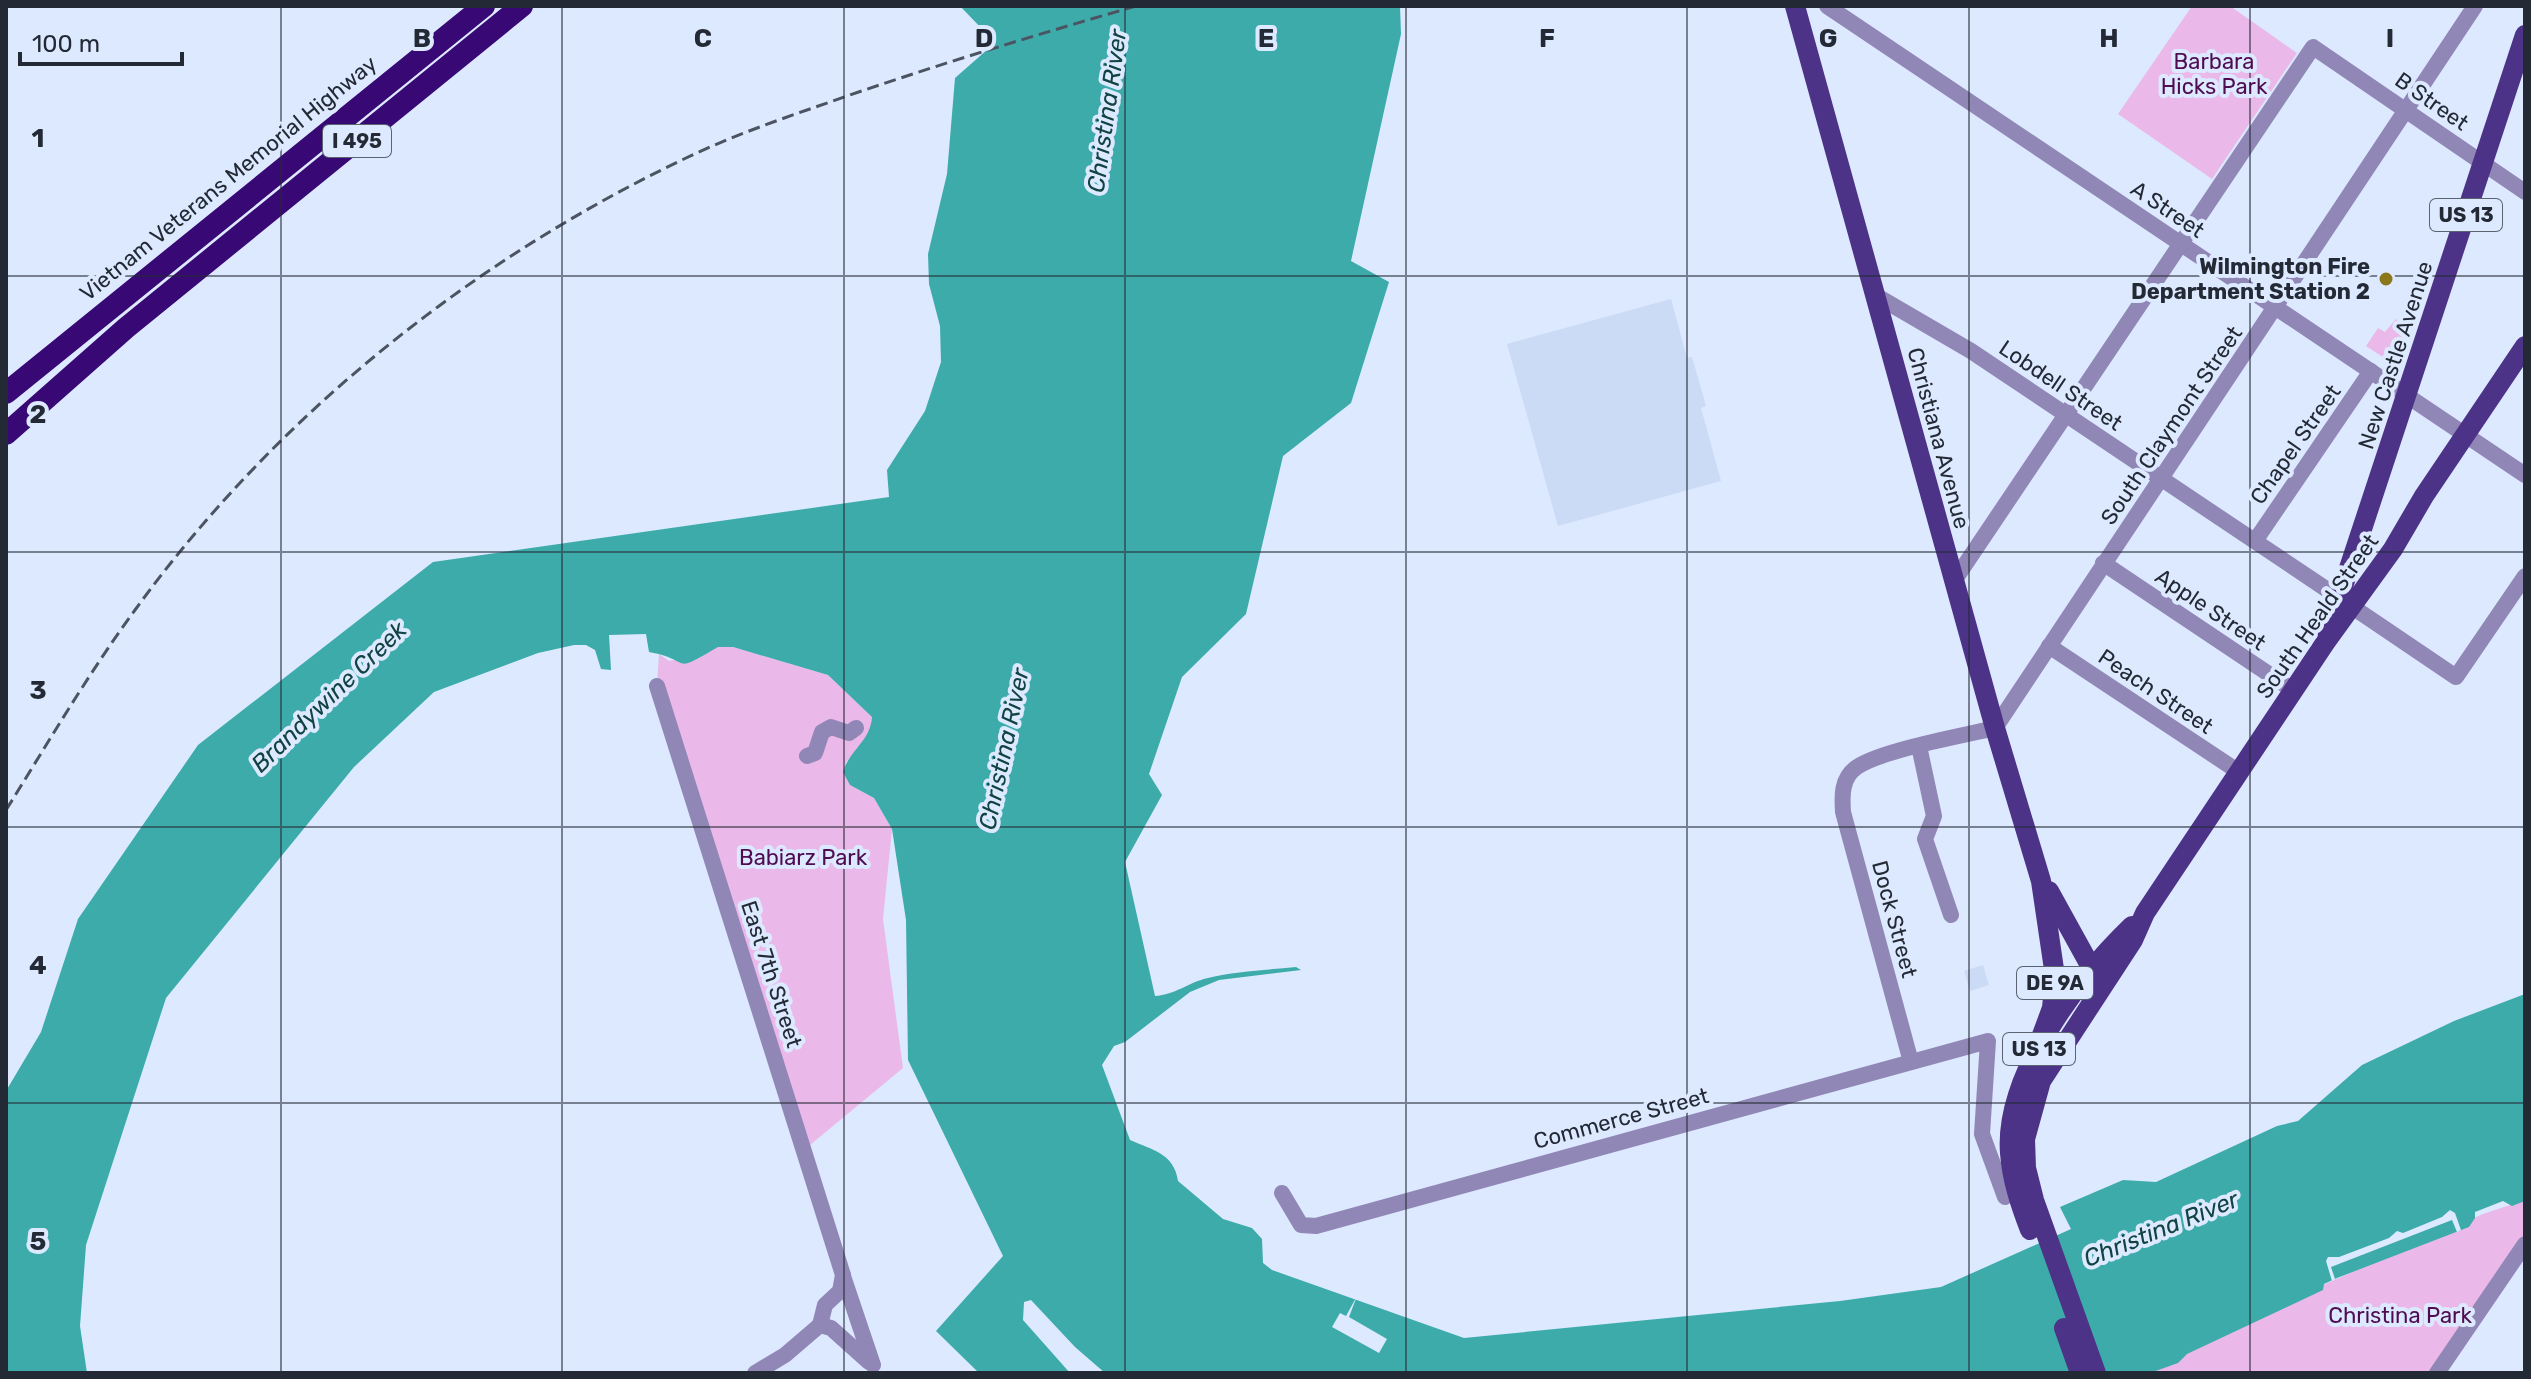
<svg xmlns="http://www.w3.org/2000/svg" width="2531" height="1379" font-family="Rubik,sans-serif">
<style>
.built{fill:#cbdaf5}
.green{fill:#eab9e9}
.water{fill:#3cabaa}
.pier{fill:#dce9ff}
.lines{fill:none;stroke-linecap:round;stroke-linejoin:round}
.minor{stroke:#9187b6;stroke-width:16}
.major{stroke:#4d3387;stroke-width:20}
.highway{stroke:#380874;stroke-width:22}
.rail{stroke:#4c5361;stroke-width:3;stroke-dasharray:12 6;stroke-linecap:butt}
.grid{fill:none;stroke:#242a35;stroke-width:2;stroke-opacity:0.55}
.poi-dot{fill:#8c771b;stroke:#dce9ff;stroke-width:3}
.labels{text-anchor:middle;stroke-width:8;stroke-linejoin:round;paint-order:stroke}
.shield{fill:#dce9ff;stroke:#5b6372;stroke-width:2}
.shield-label{font-size:20px;font-weight:bold;fill:#242a35}
.park-label{font-size:22px;fill:#500c51;stroke:#dce9ff}
.street-label{font-size:22px;fill:#242a35;stroke:#dce9ff}
.poi-label{font-size:22px;font-weight:bold;fill:#242a35;stroke:#dce9ff;text-anchor:end}
.water-label{font-size:24px;font-style:italic;fill:#114342;stroke:#dce9ff}
.grid-label{font-size:26px;text-anchor:middle;font-weight:bold;fill:#242a35;stroke:#dce9ff;stroke-width:8;stroke-linejoin:round;paint-order:stroke}
</style>
<rect width="100%" height="100%" fill="#dce9ff"/>
<g class="built">
<path d="M1671,299L1687,358L1692,357L1706,406L1701,408L1721,481L1558,526L1507,344Z"/>
<path d="M1983,965L1989,985L1970,991L1964,971Z"/>
</g>
<g class="green">
<path d="M2192,6H2230L2297,53L2212,179L2118,114Z"/>
<path d="M2396,319L2411,332L2401,369L2366,346L2378,328L2385,332Z"/>
<path d="M718,647H733L828,675L872,717L870,735L846,762L850,785L874,798L892,829L883,919L903,1068L810,1145L657,686L659,654L669,661L708,652Z"/>
<path d="M2525,1200V1238L2430,1373H2150L2186,1346L2483,1214Z"/>
</g>
<path class="water" d="M960,6H1400L1401,34L1351,261L1389,282L1351,403L1283,456L1246,614L1182,677L1149,774L1162,795L1125,862L1155,996C1175,995 1189,982 1208,978C1236,971 1267,970 1296,967L1301,970L1219,980L1190,992L1125,1042L1114,1046L1102,1065L1130,1140C1152,1150 1174,1153 1178,1181L1223,1219L1252,1228L1262,1239L1263,1263L1272,1270L1464,1338L1840,1301L1941,1287L2071,1229L2060,1207L2123,1180L2156,1182L2277,1126L2298,1121L2362,1065L2454,1021L2525,994V1201L2512,1206L2503,1201L2475,1212V1218L2469,1227L2337,1278L2324,1284L2323,1290L2187,1354L2178,1363L2150,1373H1105L1075,1347L1031,1300L1024,1302L1023,1320L1070,1373H979L936,1331L1003,1256L908,1060L906,920L892,829L874,798L850,785L843,772C850,749 870,742 872,717L828,675L733,647H718C668,676 695,660 649,652L646,634L609,635L611,670L601,669L595,650L586,645H574L538,653L434,692L354,767L166,998L86,1245L80,1326L87,1373H6V1091L41,1032L78,919L198,745L433,562L889,497L887,470L925,411L941,362L940,326L929,284L928,254L947,174L955,78L988,49L984,31Z"/>
<g class="pier">
<path d="M2450,1210L2455,1213L2461,1230L2457,1232L2452,1220L2331,1267L2335,1279L2332,1281L2326,1261L2328,1257H2339L2389,1238L2397,1231L2403,1233L2442,1217Z"/>
<path d="M1357,1296L1349,1317L1387,1339L1379,1353L1332,1327L1340,1313L1346,1316Z"/>
</g>
<g class="lines">
<g class="minor">
<path d="M1827,6L2525,475"/>
<path d="M1875,295L1971,351L2338,597"/>
<path d="M2255,541L2371,371"/>
<path d="M2103,563L2294,691"/>
<path d="M1954,581L2313,47L2525,192"/>
<path d="M2354,608L2456,677L2525,576"/>
<path d="M2049,646L2239,772"/>
<path d="M657,686L843,1275L840,1291L825,1305L820,1325"/>
<path d="M1919,746L1934,816L1925,839L1951,915"/>
<path d="M807,756L815,753L822,732L831,727L849,733L856,728"/>
<path d="M1911,1062L1843,812C1842,796 1841,778 1857,767C1882,750 1962,736 1995,728L2475,6"/>
<path d="M1282,1193L1301,1225L1316,1226L1988,1041L1982,1134L2005,1197"/>
<path d="M843,1276L873,1365"/>
<path d="M820,1325L831,1328L869,1362"/>
<path d="M755,1373L785,1355L820,1325"/>
<path d="M2437,1373L2525,1244"/>
</g>
<g class="major">
<path d="M1795,6L1995,728L2041,881L2055,976L2052,1008L2035,1054"/>
<path d="M2327,635L2525,35"/>
<path d="M2049,891L2097,978"/>
<path d="M2030,1230C2020,1204 2012,1180 2010,1153C2004,1075 2079,977 2132,926"/>
<path d="M2064,1328L2080,1373"/>
<path d="M2096,1373L2034,1200L2026,1168L2025,1139L2041,1081L2133,940L2145,913L2325,643L2393,549L2424,496L2525,346"/>
</g>
<g class="highway">
<path d="M6,393L484,6"/>
<path d="M6,434L126,328L522,6"/>
</g>
<path class="rail" d="M6,810C48,743 88,674 135,610C276,416 470,261 686,158C738,133 793,115 847,96C943,63 1039,34 1136,6"/>
</g>
<path class="grid" d="M281,6V1373M562,6V1373M844,6V1373M1125,6V1373M1406,6V1373M1687,6V1373M1969,6V1373M2250,6V1373M6,276H2525M6,552H2525M6,827H2525M6,1103H2525"/>
<circle class="poi-dot" cx="2386" cy="279" r="8"/>
<g class="labels">
<g class="shield">
<rect x="323" y="125" width="68" height="32" rx="6"/>
<rect x="2430" y="199" width="72" height="32" rx="6"/>
<rect x="2017" y="967" width="76" height="32" rx="6"/>
<rect x="2003" y="1033" width="72" height="32" rx="6"/>
</g>
<g class="shield-label">
<text x="357" y="148">I 495</text>
<text x="2466" y="222">US 13</text>
<text x="2055" y="990">DE 9A</text>
<text x="2039" y="1056">US 13</text>
</g>
<g class="park-label">
<text x="2214" y="69">Barbara<tspan x="2214" dy="25">Hicks Park</tspan></text>
<text x="803" y="865">Babiarz Park</text>
<text x="2400" y="1323">Christina Park</text>
</g>
<g class="street-label">
<text transform="translate(2432 101) rotate(35)" y="8">B Street</text>
<text transform="translate(228 178) rotate(-39)" y="8">Vietnam Veterans Memorial Highway</text>
<text transform="translate(2168 209) rotate(34)" y="8">A Street</text>
<text transform="translate(2395 355) rotate(-72)" y="8">New Castle Avenue</text>
<text transform="translate(2061 385) rotate(34)" y="8">Lobdell Street</text>
<text transform="translate(2171 425) rotate(-56)" y="8">South Claymont Street</text>
<text transform="translate(1939 438) rotate(75)" y="8">Christiana Avenue</text>
<text transform="translate(2295 444) rotate(-55)" y="8">Chapel Street</text>
<text transform="translate(2211 609) rotate(34)" y="8">Apple Street</text>
<text transform="translate(2317 616) rotate(-55)" y="8">South Heald Street</text>
<text transform="translate(2156 691) rotate(34)" y="8">Peach Street</text>
<text transform="translate(1895 919) rotate(75)" y="8">Dock Street</text>
<text transform="translate(772 974) rotate(72)" y="8">East 7th Street</text>
<text transform="translate(1621 1118) rotate(-15)" y="8">Commerce Street</text>
</g>
<g class="poi-label">
<text x="2370" y="274">Wilmington Fire<tspan x="2370" dy="25">Department Station 2</tspan></text>
</g>
<g class="water-label">
<text transform="translate(1107 111) rotate(-82)" y="8">Christina River</text>
<text transform="translate(329 697) rotate(-44)" y="8">Brandywine Creek</text>
<text transform="translate(1004 749) rotate(-78)" y="8">Christina River</text>
<text transform="translate(2161 1229) rotate(-22)" y="8">Christina River</text>
</g>
</g>
<g class="grid-label">
<text x="422" y="47">B</text>
<text x="703" y="47">C</text>
<text x="984" y="47">D</text>
<text x="1266" y="47">E</text>
<text x="1547" y="47">F</text>
<text x="1828" y="47">G</text>
<text x="2109" y="47">H</text>
<text x="2390" y="47">I</text>
<text x="38" y="147">1</text>
<text x="38" y="423">2</text>
<text x="38" y="699">3</text>
<text x="38" y="974">4</text>
<text x="38" y="1250">5</text>
</g>
<rect width="2531" height="1379" fill="none" stroke="#242a35" stroke-width="16"/>
<path d="M20 52v12h162v-12" fill="none" stroke="#242a35" stroke-width="4"/>
<text x="32" y="52" font-size="24" fill="#242a35" stroke="#dce9ff" stroke-width="6" paint-order="stroke">100 m</text>
</svg>
